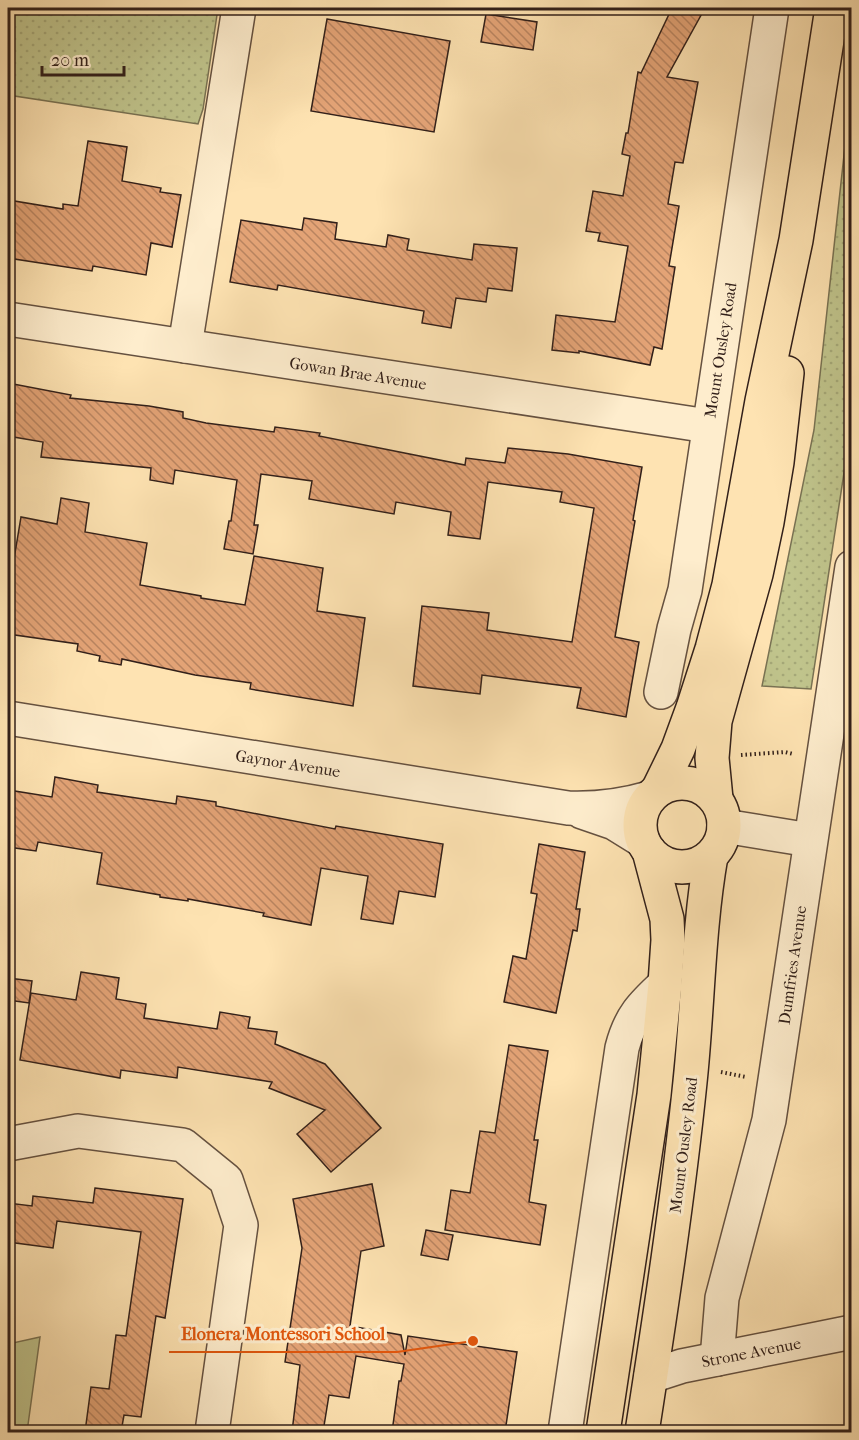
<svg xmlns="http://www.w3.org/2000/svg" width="859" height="1440" font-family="'IM FELL French Canon',serif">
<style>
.grass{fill:url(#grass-dots);stroke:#797253;stroke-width:1.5}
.green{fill:#c0c48c;stroke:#797253;stroke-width:1.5}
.building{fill:url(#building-back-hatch);stroke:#32201a;stroke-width:1.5}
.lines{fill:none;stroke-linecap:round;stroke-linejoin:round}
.minor-casing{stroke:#655140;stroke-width:36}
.major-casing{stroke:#32201a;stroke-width:36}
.path{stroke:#32201a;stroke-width:4;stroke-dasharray:1.5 3;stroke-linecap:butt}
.minor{stroke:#feedcd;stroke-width:33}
.major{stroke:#fee3b2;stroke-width:33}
.labels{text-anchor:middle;stroke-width:6;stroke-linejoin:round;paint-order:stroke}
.street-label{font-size:16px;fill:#32201a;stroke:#feedcd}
.leader{fill:none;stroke:#df560d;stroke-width:2}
.callout-dot{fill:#df560d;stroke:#feedcd;stroke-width:2}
.callout-label{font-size:18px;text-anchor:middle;font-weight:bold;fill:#df560d;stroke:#feedcd;stroke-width:6;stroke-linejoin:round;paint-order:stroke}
</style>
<defs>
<pattern id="grass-dots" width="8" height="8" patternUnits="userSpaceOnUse" patternTransform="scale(1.5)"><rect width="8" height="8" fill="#c0c48c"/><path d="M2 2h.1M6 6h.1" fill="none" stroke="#a5a878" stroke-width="1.8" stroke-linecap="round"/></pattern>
<pattern id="building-back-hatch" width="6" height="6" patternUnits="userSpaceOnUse" patternTransform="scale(1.5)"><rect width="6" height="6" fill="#e3a376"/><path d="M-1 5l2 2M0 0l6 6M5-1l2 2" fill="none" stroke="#b98460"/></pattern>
</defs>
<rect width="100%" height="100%" fill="#fee3b2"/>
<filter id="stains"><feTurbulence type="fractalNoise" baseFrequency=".00333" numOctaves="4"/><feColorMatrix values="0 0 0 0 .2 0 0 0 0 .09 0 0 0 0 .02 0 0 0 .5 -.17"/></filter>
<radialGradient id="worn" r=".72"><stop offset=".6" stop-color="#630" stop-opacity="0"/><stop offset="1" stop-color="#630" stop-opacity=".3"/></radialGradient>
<g class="grass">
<path d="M8,8H218L203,109L198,124L8,95Z"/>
<path d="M851,91V427L811,689L762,686L814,430Z"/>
</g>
<path class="green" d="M40,1337L27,1432H8V1344Z"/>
<g class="building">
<path d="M672,8H705L667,77L698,82L683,163L675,162L668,204L679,206L669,266L675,267L662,349L654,347L650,365L579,351V353L552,350L556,315L615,322L628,246L598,241L600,233L586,231L593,191L623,196L630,156L622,154L626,133H628L638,72L641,73Z"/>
<path d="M486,14L537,22L533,50L481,42Z"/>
<path d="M327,19L450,41L434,132L311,111Z"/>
<path d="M88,141L127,147L122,181L161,188L160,192L181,195L172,247L151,243L146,275L93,266L92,271L8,258V200L63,209V204L78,206Z"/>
<path d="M304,218L337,223L335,239L386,247L388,235L409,239L407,250L472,260L474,244L517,248L512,291L488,288L486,302L456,298L451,328L422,323L424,311L278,285L277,290L230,282L241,220L302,230Z"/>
<path d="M8,383L71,395L70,398L149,406L183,412V418L206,423L274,432L275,427L320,433L319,436L465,465L466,458L505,463L508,448L568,454L642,467L633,520L635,521L615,637L639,642L626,717L577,708L581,688L482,675L480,694L413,686L422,606L489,613L487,630L572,642L594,508L560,502L562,492L488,482L480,539L448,535L451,512L396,502L394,514L309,499L312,481L261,474L254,525H258L253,554L224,549L229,521H231L237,480L175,470L173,484L150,480L151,468L41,457L43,442L8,436Z"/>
<path d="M61,498L89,503L85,532L147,543L140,585L201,596V598L245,605L254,556L323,568L317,611L365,618L353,706L250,689L251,683L195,675L122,659L121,665L99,661L100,656L77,651L78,644L8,634V564L13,565L21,517L57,524Z"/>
<path d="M55,777L98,785L97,792L176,804L177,796L216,802V806L335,829L336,826L443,844L435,897L399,891L393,924L361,919L368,876L321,868L311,925L263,916L264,913L188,899V901L160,897V895L97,884L102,853L38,842L36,851L8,847V790L52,797Z"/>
<path d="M539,844L585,852L576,909H580L577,931L573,930L556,1013L504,1002L513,956L526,959L537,894L531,893Z"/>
<path d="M81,972L119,978L116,999L146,1004L144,1018L217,1029L220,1012L250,1017L248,1028L277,1032L275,1044L325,1064L381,1128L331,1172L297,1134L325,1110L269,1088L272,1082L178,1067L177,1078L121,1070L120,1078L20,1060L31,993L76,1000Z"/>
<path d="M8,978L32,981L29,1003L8,1000Z"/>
<path d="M509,1045L548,1051L534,1140H538L529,1202L546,1205L540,1245L445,1230L451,1190L470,1193L480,1131L495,1133Z"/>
<path d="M372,1184L384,1246L361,1251L350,1326L401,1335L405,1355L408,1336L517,1352L505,1432H392L399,1381H401L404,1364L356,1356L349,1398L329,1395L323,1432H292L300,1365L285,1362L302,1248L293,1199Z"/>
<path d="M95,1188L183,1199L165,1318L156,1316L141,1417L124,1415L121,1432H85L91,1387L109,1389L116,1335L126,1336L141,1232L57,1221L53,1248L8,1242V1203L32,1206L33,1196L93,1203Z"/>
<path d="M426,1230L453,1235L448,1260L421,1255Z"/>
</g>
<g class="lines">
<g class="minor-casing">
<g id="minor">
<path d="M8,319L708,426"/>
<path d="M185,346L239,8"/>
<path d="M661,692L674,629L685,590L772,8"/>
<path d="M8,718L568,808C597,809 622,806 649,798"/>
<path d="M582,812L614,823L643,841"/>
<path d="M724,826L810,840"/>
<path d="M8,1144L78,1131L183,1145L226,1180L241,1225L212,1432"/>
<path d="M717,1359L722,1298L769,1120L852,567"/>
<path d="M651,1376L682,1366L852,1332"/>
<path d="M565,1432L622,1048C630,1017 642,1005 665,984"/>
</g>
</g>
<g class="major-casing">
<g id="major">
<circle cx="682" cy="825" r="42"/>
<path d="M658,790L678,749L693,708L712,649L729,585L762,401L796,240L832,8"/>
<path d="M716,799L712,758L715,721L756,574L767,522L777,462L787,373"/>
<path d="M603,1432L654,1095L665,984L668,940L667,919L649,851"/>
<path d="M642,1432C660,1316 678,1199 690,1082C698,1007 698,930 711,856"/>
</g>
</g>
<g class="path">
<path d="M741,755L785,752L793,754"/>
<path d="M721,1072L746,1077"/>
</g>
<use href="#minor" class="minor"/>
<use href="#major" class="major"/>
</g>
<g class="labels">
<g class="street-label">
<text transform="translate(720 350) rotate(-81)" y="6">Mount Ousley Road</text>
<text transform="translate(358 373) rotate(9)" y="6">Gowan Brae Avenue</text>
<text transform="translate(288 763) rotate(9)" y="6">Gaynor Avenue</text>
<text transform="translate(792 965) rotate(-82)" y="6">Dumfries Avenue</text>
<text transform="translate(683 1145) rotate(-83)" y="6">Mount Ousley Road</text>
<text transform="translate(751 1352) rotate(-11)" y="6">Strone Avenue</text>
</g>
</g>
<path class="leader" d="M473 1341L397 1352H169"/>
<circle class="callout-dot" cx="473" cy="1341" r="6"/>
<g class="callout-label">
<text x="283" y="1340">Elonera Montessori School</text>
</g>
<rect width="859" height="1440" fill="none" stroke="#fee3b2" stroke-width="30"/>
<rect x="9" y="9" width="841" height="1422" fill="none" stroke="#32201a" stroke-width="3"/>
<rect x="15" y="15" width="829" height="1410" fill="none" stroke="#32201a" stroke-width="1.5"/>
<path d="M42 66v9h82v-9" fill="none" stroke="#32201a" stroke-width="3"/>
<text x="51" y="66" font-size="18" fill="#32201a" stroke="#feedcd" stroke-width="4.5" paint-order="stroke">20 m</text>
<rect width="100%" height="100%" filter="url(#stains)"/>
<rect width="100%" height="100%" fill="url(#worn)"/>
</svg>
